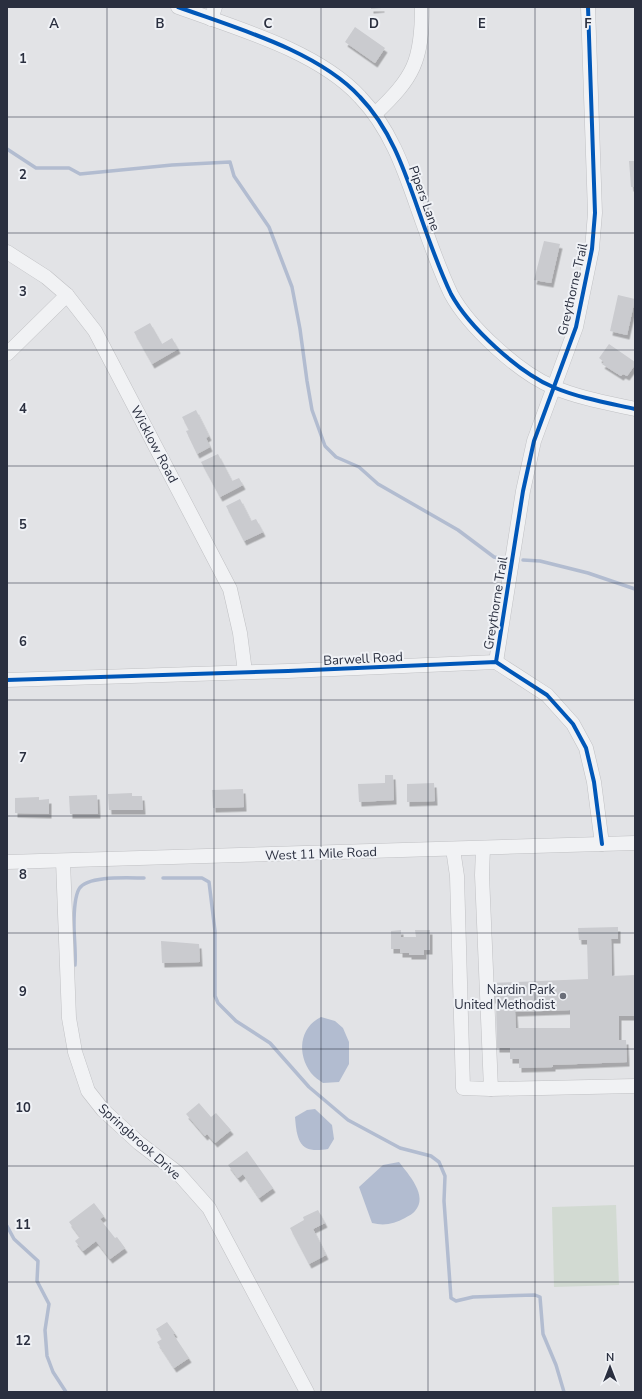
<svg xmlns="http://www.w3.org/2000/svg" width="642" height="1399" font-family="'Nunito Sans',sans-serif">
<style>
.green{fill:#d2dad2}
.water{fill:#b2bcd0}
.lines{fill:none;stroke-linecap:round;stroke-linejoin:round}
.stream{stroke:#b2bcd0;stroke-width:3.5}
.building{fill:#cacbcf;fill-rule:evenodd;filter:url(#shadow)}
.minor-casing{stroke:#c0c1c4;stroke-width:15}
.minor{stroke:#f1f2f4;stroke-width:14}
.cycleway-casing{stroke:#f0f2f6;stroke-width:6}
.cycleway{stroke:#0057b8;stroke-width:4}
.grid{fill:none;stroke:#2a2f3f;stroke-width:1;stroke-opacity:0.55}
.poi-dot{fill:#6a6e79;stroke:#f0f2f6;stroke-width:1.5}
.labels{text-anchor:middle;stroke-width:4;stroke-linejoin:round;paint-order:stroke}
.street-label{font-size:13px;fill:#2a2f3f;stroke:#f0f2f6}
.poi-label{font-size:13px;fill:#2a2f3f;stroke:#f0f2f6;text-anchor:end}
.grid-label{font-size:13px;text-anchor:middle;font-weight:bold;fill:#2a2f3f;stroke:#f0f2f6;stroke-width:4;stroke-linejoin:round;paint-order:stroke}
</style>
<defs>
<filter id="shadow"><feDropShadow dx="2.5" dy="4.5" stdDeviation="0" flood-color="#0004"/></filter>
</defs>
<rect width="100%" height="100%" fill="#e2e3e6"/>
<path class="green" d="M616,1205L619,1285L554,1287L552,1207Z"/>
<g class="water">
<path d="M321,1017L335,1021L343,1028L349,1042V1064L339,1082L323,1083C319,1080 314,1077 311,1073C297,1054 299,1028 321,1017Z"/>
<path d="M315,1109L332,1125L334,1139L328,1149C300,1154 297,1142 295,1117L307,1110Z"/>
<path d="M399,1162C408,1174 429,1196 415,1211C413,1214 408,1216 405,1218C394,1224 384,1226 372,1223L359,1187L383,1165Z"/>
</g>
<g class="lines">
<g class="stream">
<path d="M7,149L36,168H69L80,174L172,165L230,162L234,176L269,227L292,287L300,329L307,381L312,410L325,446L336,457L359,467L378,484L458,530L494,557L499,558"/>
<path d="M523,560L540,561L588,573L635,589"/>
<path d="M163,878H202L209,882L215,931V996L218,1003L236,1021L270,1043L309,1087L348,1120L400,1148L431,1156L439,1162L445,1176L444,1201L451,1298L456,1301L473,1297L535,1295L540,1297L543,1334L556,1365L564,1392"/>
<path d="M75,965C76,952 74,938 74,925C74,915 74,898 79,889C87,875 130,878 144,878"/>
<path d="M7,1226L14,1239L38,1261L37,1281L49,1304L45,1330L47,1356L53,1372L66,1392"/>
</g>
</g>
<g class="building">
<path d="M371,7H382V8L371,9Z"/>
<path d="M355,27L385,48L375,63L345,42Z"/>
<path d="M629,161H635V187H631Z"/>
<path d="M544,241L560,244L551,283L534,280Z"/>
<path d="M618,295L635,299L627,335L610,331Z"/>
<path d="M150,323L162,344L172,338L178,349L152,364L134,332Z"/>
<path d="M609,344L635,362V365L627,376L623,374L621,376L602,364L604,362L599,358Z"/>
<path d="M196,410L209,436L206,438L210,447L197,454L186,431L189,430L182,417Z"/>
<path d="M218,454L232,481L239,478L243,485L220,497L201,462Z"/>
<path d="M240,499L251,521L256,519L263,532L244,541L226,506Z"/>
<path d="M385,775H393L394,800L359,802L358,784L385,783Z"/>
<path d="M434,783L435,801L407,802V784Z"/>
<path d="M243,789L244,807L213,808L212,790Z"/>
<path d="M132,793V796H142L143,810H109L108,794Z"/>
<path d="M97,795L98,814H70L69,796Z"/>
<path d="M39,797V800L49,799V814L15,813V798Z"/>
<path d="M618,927V939H611L612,976L635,975V1016H619V1040H626L627,1062L553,1065V1067L519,1068V1059H510V1048H497L496,999H491L490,983L588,979L587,940H579L578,928ZM570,1010V1028H516L515,1012Z"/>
<path d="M401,930V937H416L415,930H430V950H424V955H409V953H400V949H391V931Z"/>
<path d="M161,941L199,944L200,962L162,963Z"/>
<path d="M199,1103L211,1117L216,1113L231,1130L215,1143L207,1134L205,1136L186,1114Z"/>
<path d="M247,1151L273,1188L259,1198L243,1174L238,1178L228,1165Z"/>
<path d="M94,1203L104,1216L100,1219L115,1238L117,1237L125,1248L110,1259L96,1241L83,1251L75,1241L80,1237L69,1222Z"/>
<path d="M318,1210L325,1223L313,1229L326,1255L309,1264L290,1228L304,1220L303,1217Z"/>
<path d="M167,1322L175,1333L173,1334L189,1358L174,1368L157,1342L162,1339L156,1329Z"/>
</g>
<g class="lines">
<g class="minor-casing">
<g id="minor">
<path d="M178,7C236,28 318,51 360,97C390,128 404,169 418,209C428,237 438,267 451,294C469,327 518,372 553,387C579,398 608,403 635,409"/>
<path d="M211,19L215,7"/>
<path d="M375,114C414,77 422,61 422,7"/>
<path d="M7,252L46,277L67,295L95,331L230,589L240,633L245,672"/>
<path d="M7,354L67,295"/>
<path d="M496,662L523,491L534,441L576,327L592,249L595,213L588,7"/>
<path d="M7,680L288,671L496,662L547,695L573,724L586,748L594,782L602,844"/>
<path d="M483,848L482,875L491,1089"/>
<path d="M453,849L457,876L463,1088L491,1089L635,1086"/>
<path d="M63,861L69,1018L75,1052L88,1091L103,1110L139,1143L178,1173L209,1208L307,1392"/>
<path d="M7,862L635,843"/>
</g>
</g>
<use href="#minor" class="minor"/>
<g class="cycleway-casing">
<g id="cycleway">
<path d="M178,7C236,28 318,51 360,97C390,128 404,169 418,209C428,237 438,267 451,294C469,327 518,372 553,387C579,398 608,403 635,409"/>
<path d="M496,662L523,491L534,441L576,327L592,249L595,213L588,7"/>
<path d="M7,680L288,671L496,662L547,695L573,724L586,748L594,782L602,844"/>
</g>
</g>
<use href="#cycleway" class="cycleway"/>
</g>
<path class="grid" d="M107,7V1392M214,7V1392M321,7V1392M428,7V1392M535,7V1392M7,117H635M7,233H635M7,350H635M7,466H635M7,583H635M7,700H635M7,816H635M7,933H635M7,1049H635M7,1166H635M7,1282H635"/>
<circle class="poi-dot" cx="563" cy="996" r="4"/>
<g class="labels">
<g class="street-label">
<text transform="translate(425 198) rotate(70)" y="5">Pipers Lane</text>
<text transform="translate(572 289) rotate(-77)" y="5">Greythorne Trail</text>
<text transform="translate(155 444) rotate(62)" y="5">Wicklow Road</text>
<text transform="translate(495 603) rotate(-81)" y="5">Greythorne Trail</text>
<text transform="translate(363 658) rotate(-3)" y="5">Barwell Road</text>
<text transform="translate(321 853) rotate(-2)" y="5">West 11 Mile Road</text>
<text transform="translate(140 1141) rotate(42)" y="5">Springbrook Drive</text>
</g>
<g class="poi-label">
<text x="555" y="994">Nardin Park<tspan x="555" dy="15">United Methodist</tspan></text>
</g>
</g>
<g class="grid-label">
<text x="54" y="28">A</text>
<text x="160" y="28">B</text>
<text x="268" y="28">C</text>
<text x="374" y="28">D</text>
<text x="482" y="28">E</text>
<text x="588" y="28">F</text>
<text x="23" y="63">1</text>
<text x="23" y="179">2</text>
<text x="23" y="296">3</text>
<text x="23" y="413">4</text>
<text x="23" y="529">5</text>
<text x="23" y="646">6</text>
<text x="23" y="762">7</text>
<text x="23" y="879">8</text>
<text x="23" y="996">9</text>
<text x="23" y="1112">10</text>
<text x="23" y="1229">11</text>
<text x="23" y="1345">12</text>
</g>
<rect width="642" height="1399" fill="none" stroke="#2a2f3f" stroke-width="16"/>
<g transform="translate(610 1367)" stroke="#f0f2f6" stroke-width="3" paint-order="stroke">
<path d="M0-3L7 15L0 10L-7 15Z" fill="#2a2f3f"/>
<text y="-6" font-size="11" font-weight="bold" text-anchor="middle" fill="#2a2f3f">N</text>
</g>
</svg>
